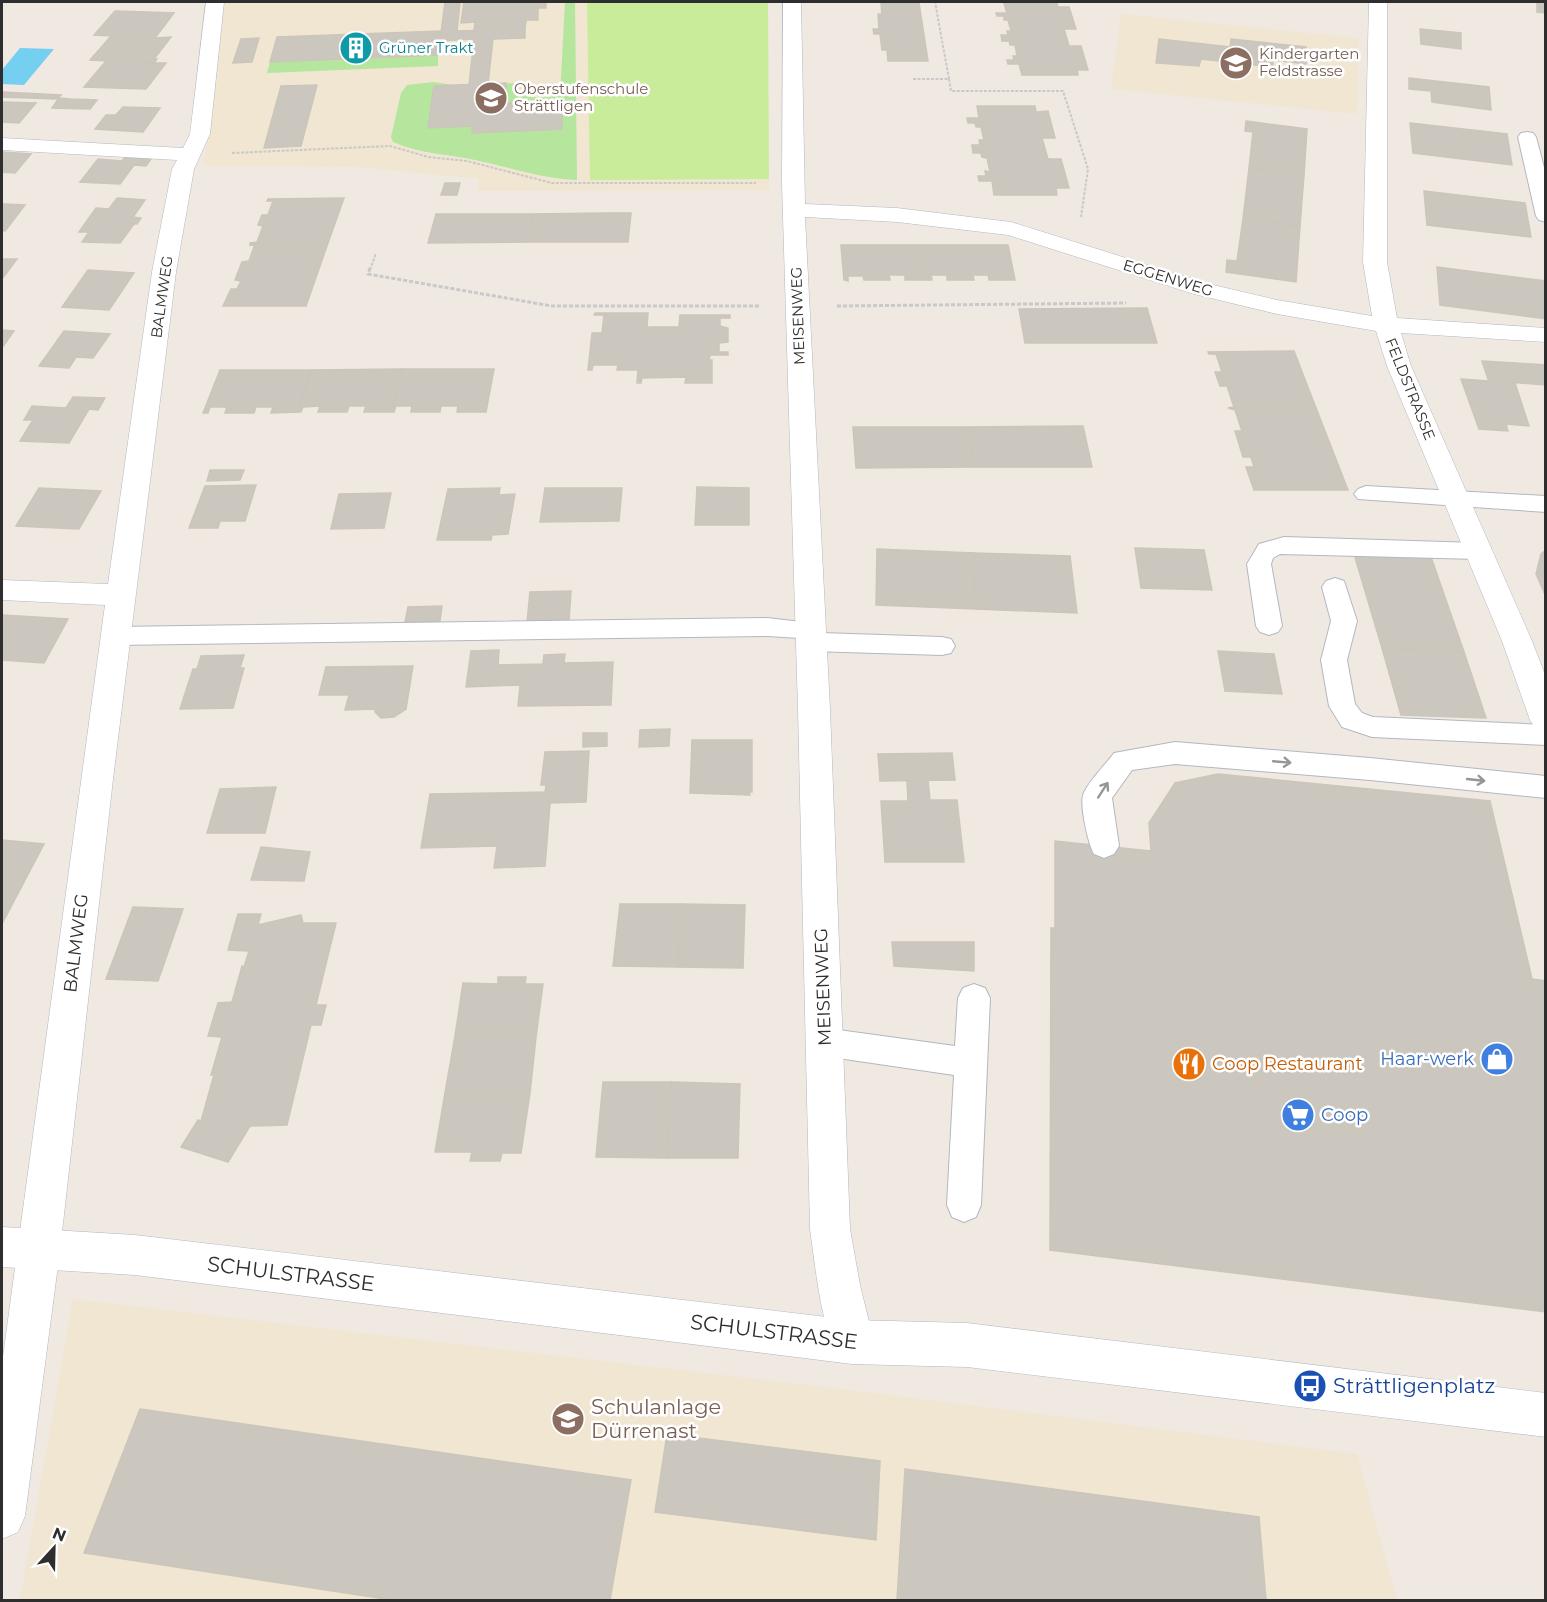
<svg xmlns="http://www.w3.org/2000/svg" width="1547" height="1602" font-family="Montserrat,sans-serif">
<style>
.education{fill:#f0e6d1}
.green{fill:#b6e59e}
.pitch{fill:#c9ec9a}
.water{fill:#75cff0}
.building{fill:#cbc7bf;stroke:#cbc5ba;stroke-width:1.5}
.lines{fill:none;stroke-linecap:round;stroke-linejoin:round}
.service-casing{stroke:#b4b7c1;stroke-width:2}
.minor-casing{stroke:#b4b7c1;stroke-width:1}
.tertiary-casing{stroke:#b4b7c1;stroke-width:1}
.path-far1{stroke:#c9c9c9;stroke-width:2;stroke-dasharray:3 1.5;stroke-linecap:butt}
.path{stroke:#c9c9c9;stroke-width:3;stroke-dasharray:4 2;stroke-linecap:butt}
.service{fill:#fff;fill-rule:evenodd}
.minor{fill:#fff;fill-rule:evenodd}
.tertiary{fill:#fff;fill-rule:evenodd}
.oneway{stroke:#969696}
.labels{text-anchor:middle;stroke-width:5;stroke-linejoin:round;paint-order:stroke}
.far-culture-label{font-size:15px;fill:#0d838f;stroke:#fff;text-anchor:start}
.far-education-label{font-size:15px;fill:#785e54;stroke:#fff;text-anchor:start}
.far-street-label{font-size:15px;fill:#2e2e2e;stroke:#fff}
.street-label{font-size:18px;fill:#2e2e2e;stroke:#fff}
.shop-label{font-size:18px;fill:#366cbe;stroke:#fff;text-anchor:end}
.food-label{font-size:18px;fill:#c56008;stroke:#fff;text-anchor:start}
.near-street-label{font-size:21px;fill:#2e2e2e;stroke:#fff}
.near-transit-label{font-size:21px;fill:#164399;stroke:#fff;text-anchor:start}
.near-education-label{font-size:21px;fill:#785e54;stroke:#fff;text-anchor:start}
</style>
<rect width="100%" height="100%" fill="#efe9e1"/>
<g class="education">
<path d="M224,2H768L769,190L476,191L479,179L357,167L204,166Z"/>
<path d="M1121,14L1359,38L1357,114L1111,89Z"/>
<path d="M73,1299L825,1387L1357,1454L1397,1600H20Z"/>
</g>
<g class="green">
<path d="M565,2H575L577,180C541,179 510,167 475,160C447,154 420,154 393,142L391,137L401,93L407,85L433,82L454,85L519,83L516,90C528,101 545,97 560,96Z"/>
<path d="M438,55V66L267,73L270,62Z"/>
</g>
<path class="pitch" d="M587,2H768L769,179L590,180Z"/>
<path class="water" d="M20,48L54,49L24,85L2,84V70Z"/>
<g class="building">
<path d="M445,2H460L457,31L525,29V38L493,39L488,84L469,85L474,39L440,41Z"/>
<path d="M464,2H546V8H538V20H526L525,29L474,31L475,22L461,23Z"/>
<path d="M1537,2H1546V13L1537,12Z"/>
<path d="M881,3H919L928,61H888L887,50H882L880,34H874L873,29H879L878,14H882Z"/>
<path d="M1004,3H1057L1058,7H1069L1076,29H1064L1069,46H1081L1088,70H1077L1078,75H1022L1019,64H1008L1007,60H1014L1013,56H1017L1015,45H1010L1009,41H1002L1001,35H1008L1007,31H1011L1008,20H1004V16H997L996,13H1007Z"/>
<path d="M115,11H116L174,13L155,38L94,35Z"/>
<path d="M1420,29L1461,33V49L1421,44Z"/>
<path d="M441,31L438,55L270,62L277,37Z"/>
<path d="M111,36L155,38L171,37L154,59H157L154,63L90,60Z"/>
<path d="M259,38L252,62L233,63L241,39Z"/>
<path d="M1159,39L1230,47L1231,39L1306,47V64L1273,60V67L1201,59L1199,66L1158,63H1156Z"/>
<path d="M106,61L154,63H166L146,89L84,87Z"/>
<path d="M1409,78L1489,87L1491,110L1432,102L1431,91L1409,89Z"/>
<path d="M506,83L505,103L562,101V129L472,133V126L428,128L434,86Z"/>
<path d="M317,85L301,146L264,148L281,86Z"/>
<path d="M2,92L61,95L57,99L2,97L4,95Z"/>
<path d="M59,98L70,99L97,100L90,109L52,108Z"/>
<path d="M2,102L36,103L19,123L2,122Z"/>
<path d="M977,106H1035L1036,112L1048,111L1055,138H1042L1048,159H1061L1069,188H1056L1057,195H994L992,181H979L978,176H986L985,171L990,172L987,158L982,157L981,153H973L972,145H980L979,140H984L981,127H976L975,123H968L967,118H979Z"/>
<path d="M123,107L160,108L143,132L95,129L106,115H116Z"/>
<path d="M1246,121L1307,129L1304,175L1249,168L1253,132L1245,131Z"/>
<path d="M1410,123L1507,134L1512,165L1413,153Z"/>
<path d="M2,152L31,154L15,173L2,172Z"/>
<path d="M125,157L151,159L146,166L134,165L120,184L80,182L98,159L122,161Z"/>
<path d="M1249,168L1304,175L1300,226L1243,219Z"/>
<path d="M445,183H460L457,195H441Z"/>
<path d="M1424,191L1525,203L1531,237L1427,225Z"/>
<path d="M117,198L145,200L133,217L141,218L137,224H134L120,243L82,242L89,232H79L96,208L109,209Z"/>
<path d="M344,198L328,243H250L257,242L263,226L258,225L262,215H268L273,201H267L268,199Z"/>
<path d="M2,204L25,205L5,231L2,230Z"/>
<path d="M607,213H631L628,242H528L533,214Z"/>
<path d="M436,214H533L528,242L428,243Z"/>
<path d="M1243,219L1300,226L1296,282L1226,272L1227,260L1237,261Z"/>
<path d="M250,243H328L306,306H223L231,289H237L241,281L235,280L242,262L249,261L255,244L250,245Z"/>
<path d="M841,245H925L929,280H905V275H889L890,280H864L863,276H848V281L844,280Z"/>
<path d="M925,245H1008L1015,280H989L988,275H973L974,280H947V275H931L932,280H929Z"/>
<path d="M2,259H17L2,279Z"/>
<path d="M1437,267L1546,281V319L1440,305Z"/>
<path d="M88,270L134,273L109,310L62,307Z"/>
<path d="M1147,308L1157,343H1025L1019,309Z"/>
<path d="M595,313H648L647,327H679L680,315H730V318H720V326L728,328V342L719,343V352H728V355H710L709,360H712V383H685L686,377L642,378L641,383H637L638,370H617L618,365H593L592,370H588L592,333H602L604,315H594Z"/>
<path d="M2,330L14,331L2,348Z"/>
<path d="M64,331L110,334L93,358L76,357L69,368L39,366Z"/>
<path d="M1294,351L1316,408H1228L1234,407L1227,386H1220L1215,372H1222L1216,354H1209L1208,352Z"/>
<path d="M1482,361L1514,363L1521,383L1489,382Z"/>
<path d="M1514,363L1546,365V385L1521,383Z"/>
<path d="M402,369H494L486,412H457L458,406H441L440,412H411L412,406H396L394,412H391Z"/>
<path d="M402,369L391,412H364L366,406H349L347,412H318L320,406L303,407L301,412H298L312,370Z"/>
<path d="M220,370H312L298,412L271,413L273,407H256L254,413H225L227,407H210L208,413H203Z"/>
<path d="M1461,379L1515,383L1529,426L1506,424L1508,431L1479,429Z"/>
<path d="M73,397L105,398L98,410L89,409L69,443L20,441L33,420H24L32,406L66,408Z"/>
<path d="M1228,408H1316L1348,490H1254L1246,467H1254L1251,457H1243L1235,431H1242L1235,410Z"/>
<path d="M1083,426L1092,467H974L968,427Z"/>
<path d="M853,427H968L974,467L856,468Z"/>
<path d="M210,470H244L240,480L207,481Z"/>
<path d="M256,485L245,521H220L218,528H189L205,486Z"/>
<path d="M697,487L749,488V525H695Z"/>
<path d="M39,488L101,491L79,529L16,526Z"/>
<path d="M500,488L499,495L515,494L508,534L492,535L491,540H437L448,489Z"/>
<path d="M545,488H622L619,521L540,522Z"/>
<path d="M391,493L384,528L331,529L339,494Z"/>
<path d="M1135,548L1204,550L1212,590L1141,588Z"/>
<path d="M877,549L974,553L976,609L876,605Z"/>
<path d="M1546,550V597L1536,574L1541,554Z"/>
<path d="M974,553L1070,556L1077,613L976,609Z"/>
<path d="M1354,554L1431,557L1464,652L1382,648Z"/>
<path d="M571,591L569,621L527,622L530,592Z"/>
<path d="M442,606L440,621L405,622L408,607Z"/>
<path d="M2,615L68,619L44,663L2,660Z"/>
<path d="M1382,648L1464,652L1486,718L1401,715Z"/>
<path d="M499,650L498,665L543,664L544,655L565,654L564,663L613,662L611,705L518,706L520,685L466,687L471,651Z"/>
<path d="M1218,651L1274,654L1282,694L1225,691Z"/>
<path d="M244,655L240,668H244L233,708L180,709L193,669H197L201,656Z"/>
<path d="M413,666L406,709L394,717L381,718L375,712V709L345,710L349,695H319L326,667Z"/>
<path d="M670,729L669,746L639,747L640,730Z"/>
<path d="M583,733H607V746L583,747Z"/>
<path d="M692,740H752V792H749L750,795L690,793Z"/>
<path d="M589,751L586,802L550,803L551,792H545L546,785H541L545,752Z"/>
<path d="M952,753L955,780L880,781L878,754Z"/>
<path d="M1218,774L1490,801L1532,979L1546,981V1312L1050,1250L1051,928H1055V841L1151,851L1149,823L1175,783Z"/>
<path d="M928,780L930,800H957L964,862H885L881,801H908L907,781Z"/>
<path d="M276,787L265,833H207L220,789Z"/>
<path d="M551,792L545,866L494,868L497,846L421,848L430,794Z"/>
<path d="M2,840L44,844L2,924Z"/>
<path d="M261,847L310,852L304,881L251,880Z"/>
<path d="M620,904H682L678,967L613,966Z"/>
<path d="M682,904L745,905L743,968L678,967Z"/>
<path d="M133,907L183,909L158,981L106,979Z"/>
<path d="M238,914H261L258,925L301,915L303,923H336L316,1005H326L321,1025H311L287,1125L250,1126L228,1162L181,1147L198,1120L201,1121L214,1075H211L222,1037L208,1036L218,1003L232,1002L242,966L244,967L249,951L228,950Z"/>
<path d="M892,942H974V971L894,966Z"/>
<path d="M498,977H526L525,984H543L536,1037L455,1036L463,983L498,984Z"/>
<path d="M455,1036L536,1037L530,1093H445Z"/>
<path d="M603,1082H671L667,1158L596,1157Z"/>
<path d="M671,1082L740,1084L738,1158H667Z"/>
<path d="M445,1093H530L521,1153H502L500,1161H470L472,1152H435Z"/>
<path d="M140,1409L631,1480L610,1600H392L84,1553Z"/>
<path d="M667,1434L880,1461L876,1540L655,1512Z"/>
<path d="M905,1469L1259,1517L1266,1600H897Z"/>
</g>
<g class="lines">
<g class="service-casing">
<g id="service">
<path d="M1527,132L1533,133L1536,137L1546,175V222L1539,220L1536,216L1518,137L1521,133Z"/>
<path d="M1366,486L1546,496V512L1358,499L1354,494L1358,489Z"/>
<path d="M1284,537L1478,543L1487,545L1490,551L1487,557L1478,559L1280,554L1273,558L1271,564L1282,626L1278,632L1269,635L1260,632L1256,626L1247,564L1259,544Z"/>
<path d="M1335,578L1344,581L1357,621L1347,660L1355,704L1362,713L1373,717L1546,725V745L1372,737L1342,727L1329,706L1321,660L1331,621L1322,587L1326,581Z"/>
<path d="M767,618L819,624L823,630L821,633L942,637L951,639L955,646L951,653L942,655L811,651L802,649L798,642L800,638L767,636L115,645L106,643L102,636L106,629L115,627Z"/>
<path d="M1175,742L1370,758L1546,776V798L1370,780L1175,764L1132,770L1112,798L1119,846L1114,854L1104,858L1094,854C1088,844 1080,806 1083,795C1087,783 1106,764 1114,753Z"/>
<path d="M974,984L985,988L990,998L981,1205L976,1217L964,1222L952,1217L947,1205L954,1075L824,1056L813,1052L808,1042L813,1032L824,1028L955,1046L958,998L963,988Z"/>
</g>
</g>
<g class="minor-casing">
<g id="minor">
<path d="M206,2H224L210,134L194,169L176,272L113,779L60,1250L25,1516L18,1532L2,1539V1364L105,605L2,600V580L108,584L152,272L172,169L177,160L2,150V138L183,148L190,134Z"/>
<path d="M783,2H801L805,204L897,208L1011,222L1209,284L1277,300L1372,316L1363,262L1369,2H1387V262L1397,318L1546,328V342L1401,333L1411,366L1532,641L1546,677V732L1535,728L1530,720L1502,641L1387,366L1376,331L1277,314L1194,294L1008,235L897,222L805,217L830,709L850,1229L860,1285L874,1342L867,1357L852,1364L837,1357C820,1317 816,1272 810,1229L798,709L782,184Z"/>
</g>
</g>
<g class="tertiary-casing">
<path id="tertiary" d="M2,1227L135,1235L852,1320L967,1323L1546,1393V1437L967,1367L852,1364L135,1275L2,1267Z"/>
</g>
<g class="path-far1">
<path d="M913,79H949L935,2"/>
<path d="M949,79L951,91H1063L1088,169L1081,217"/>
<path d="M232,153L390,146L428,157L467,161L552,183H756"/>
<path d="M370,270L376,253"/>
</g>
<g class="path">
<path d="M370,268L368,274L552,306H760"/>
<path d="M837,306L1126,303"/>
</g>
<use href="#service" class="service"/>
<use href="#minor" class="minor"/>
<use href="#tertiary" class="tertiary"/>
</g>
<defs><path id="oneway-shaft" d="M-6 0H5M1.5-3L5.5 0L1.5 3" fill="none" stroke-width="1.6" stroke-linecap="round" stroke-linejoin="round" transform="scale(1.5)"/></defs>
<g class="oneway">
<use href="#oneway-shaft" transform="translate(1282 762) rotate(5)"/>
<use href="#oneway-shaft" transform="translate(1476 780) rotate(6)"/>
<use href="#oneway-shaft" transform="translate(1103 790) rotate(-57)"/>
</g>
<defs>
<g id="building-disc" transform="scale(1.725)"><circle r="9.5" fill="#0f9aa8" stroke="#fff"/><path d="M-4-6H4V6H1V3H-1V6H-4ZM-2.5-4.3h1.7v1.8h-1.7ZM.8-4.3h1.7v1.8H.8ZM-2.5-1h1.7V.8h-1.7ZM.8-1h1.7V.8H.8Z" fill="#fff"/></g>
<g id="school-disc" transform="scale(1.725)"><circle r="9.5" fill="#8d6e63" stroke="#fff"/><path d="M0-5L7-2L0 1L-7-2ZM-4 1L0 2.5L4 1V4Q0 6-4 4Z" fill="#fff"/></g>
<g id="shop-disc" transform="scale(1.725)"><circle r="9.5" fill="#3f7fe0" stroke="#fff"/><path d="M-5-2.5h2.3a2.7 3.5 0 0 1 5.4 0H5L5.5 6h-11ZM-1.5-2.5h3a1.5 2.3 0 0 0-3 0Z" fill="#fff"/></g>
<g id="restaurant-disc" transform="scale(1.725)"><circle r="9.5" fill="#e8710a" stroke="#fff"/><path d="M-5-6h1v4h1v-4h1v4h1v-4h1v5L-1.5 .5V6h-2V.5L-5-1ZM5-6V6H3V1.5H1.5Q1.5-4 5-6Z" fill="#fff"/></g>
<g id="supermarket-disc" transform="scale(1.725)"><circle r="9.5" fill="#3f7fe0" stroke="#fff"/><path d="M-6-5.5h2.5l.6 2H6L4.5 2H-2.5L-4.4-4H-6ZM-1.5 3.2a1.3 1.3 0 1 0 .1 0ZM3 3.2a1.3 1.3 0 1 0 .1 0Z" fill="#fff"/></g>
<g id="bus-disc" transform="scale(1.725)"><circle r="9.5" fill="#1a4fb4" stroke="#fff"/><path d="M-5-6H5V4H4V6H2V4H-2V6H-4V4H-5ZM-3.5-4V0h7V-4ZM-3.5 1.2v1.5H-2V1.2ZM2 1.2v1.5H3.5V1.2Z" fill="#fff"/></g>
</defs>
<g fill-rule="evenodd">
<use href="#building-disc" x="356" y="48"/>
<use href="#school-disc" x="1236" y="63"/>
<use href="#school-disc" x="491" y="98"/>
<use href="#shop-disc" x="1497" y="1059"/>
<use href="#restaurant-disc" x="1189" y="1064"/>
<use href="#supermarket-disc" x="1298" y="1115"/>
<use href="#bus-disc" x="1310" y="1386"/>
<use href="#school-disc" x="568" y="1419"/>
</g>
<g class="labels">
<g class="far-culture-label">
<text x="379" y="53">Grüner Trakt</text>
</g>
<g class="far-education-label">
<text x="1259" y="59">Kindergarten<tspan x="1259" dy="17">Feldstrasse</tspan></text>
<text x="514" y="94">Oberstufenschule<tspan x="514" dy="17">Strättligen</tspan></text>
</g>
<g class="far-street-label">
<text transform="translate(1168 278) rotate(17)" y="5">EGGENWEG</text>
<text transform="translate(162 297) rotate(-82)" y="5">BALMWEG</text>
<text transform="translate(798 316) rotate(-92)" y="5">MEISENWEG</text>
<text transform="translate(1410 389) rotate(68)" y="5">FELDSTRASSE</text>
</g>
<g class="street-label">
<text transform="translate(76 943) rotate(-83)" y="6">BALMWEG</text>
<text transform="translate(823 987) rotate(-92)" y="6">MEISENWEG</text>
</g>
<g class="shop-label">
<text x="1474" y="1065">Haar-werk</text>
<text x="1321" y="1121" text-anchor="start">Coop</text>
</g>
<g class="food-label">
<text x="1212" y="1070">Coop Restaurant</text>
</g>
<g class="near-street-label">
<text transform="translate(291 1274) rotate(7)" y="7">SCHULSTRASSE</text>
<text transform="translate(774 1332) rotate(7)" y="7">SCHULSTRASSE</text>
</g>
<g class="near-transit-label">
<text x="1333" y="1393">Strättligenplatz</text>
</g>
<g class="near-education-label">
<text x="591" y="1414">Schulanlage<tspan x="591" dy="24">Dürrenast</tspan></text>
</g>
</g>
<rect width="1547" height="1602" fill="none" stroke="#2e2e2e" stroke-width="6"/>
<g transform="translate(54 1548) rotate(22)" stroke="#ffffff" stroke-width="4.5" paint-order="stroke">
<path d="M0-4.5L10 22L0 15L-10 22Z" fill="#2e2e2e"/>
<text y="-9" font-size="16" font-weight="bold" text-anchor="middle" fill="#2e2e2e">N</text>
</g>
</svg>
